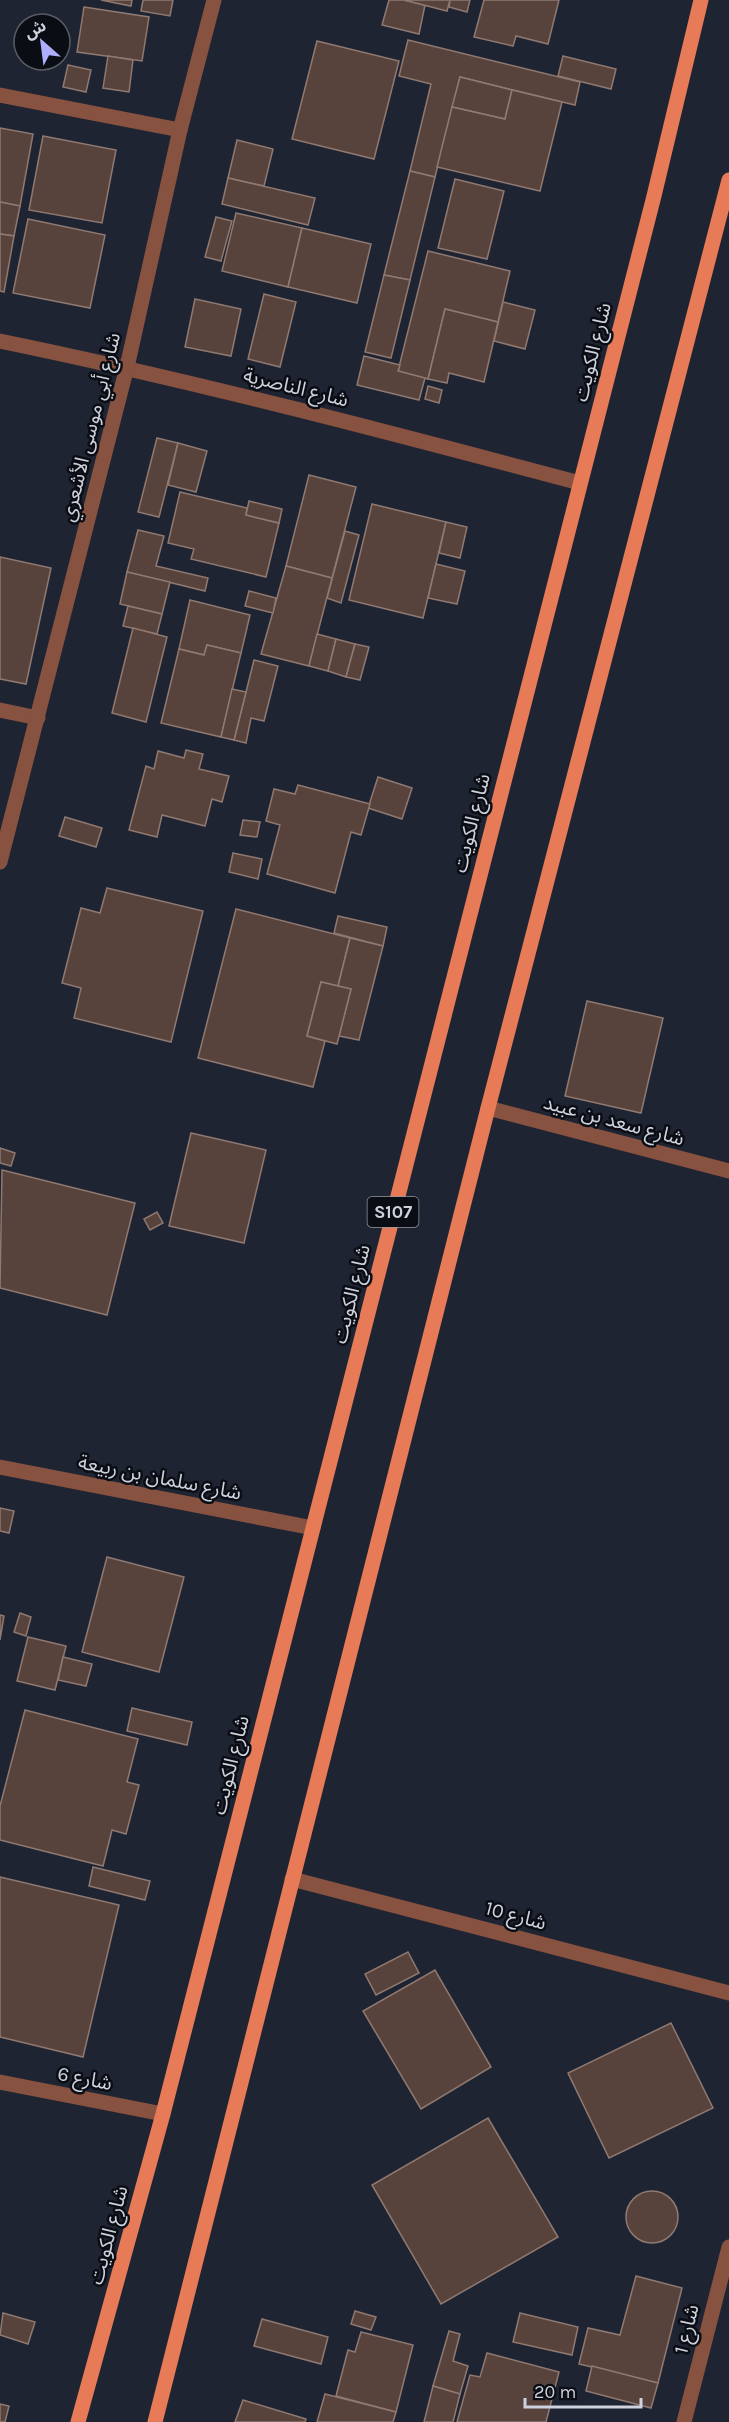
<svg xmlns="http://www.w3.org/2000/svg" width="729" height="2422" font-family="Karla,'Noto Sans Arabic',sans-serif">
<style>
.building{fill:#57433c;stroke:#8f7971;stroke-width:1.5}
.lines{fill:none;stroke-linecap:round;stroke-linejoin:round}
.minor{stroke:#875240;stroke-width:15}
.primary{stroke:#e87b57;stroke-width:15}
.labels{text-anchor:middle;stroke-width:5;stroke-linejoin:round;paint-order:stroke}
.shield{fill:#0b0d14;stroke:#9497a0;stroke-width:1.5}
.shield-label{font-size:18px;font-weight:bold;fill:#ced2dc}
.street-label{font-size:20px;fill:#ced2dc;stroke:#0b0d14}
</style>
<rect width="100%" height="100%" fill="#1f2433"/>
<g class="building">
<path d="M101,0H132L131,6Z"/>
<path d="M143,0H173L170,16L141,11Z"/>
<path d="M389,0H404L425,5L419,34L382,25Z"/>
<path d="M404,0H450L447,11Z"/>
<path d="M450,0H470L467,12L449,7Z"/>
<path d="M484,0H559L548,44L516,36L513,46L474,37Z"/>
<path d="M84,7L149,17L142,61L77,52Z"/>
<path d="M408,40L580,82L575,105L460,77L435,177L410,171L431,84L399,76Z"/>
<path d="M317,41L399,61L374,159L292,139Z"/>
<path d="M108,56L133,60L129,92L103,88Z"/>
<path d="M563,56L616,69L611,89L558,76Z"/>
<path d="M68,65L91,70L86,92L63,87Z"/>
<path d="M460,77L512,90L505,119L452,107Z"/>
<path d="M512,90L562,102L540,191L437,167L452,107L505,119Z"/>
<path d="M0,128L33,134L20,206L0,202Z"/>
<path d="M43,136L116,150L102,223L29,210Z"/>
<path d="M237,140L273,149L264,186L228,178Z"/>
<path d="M410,171L435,177L410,280L384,275Z"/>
<path d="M228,178L315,198L308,225L222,204Z"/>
<path d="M455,179L504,191L487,259L438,248Z"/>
<path d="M0,202L20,206L14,236L0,234Z"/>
<path d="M236,213L302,228L288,287L222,271Z"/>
<path d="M216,217L232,221L221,261L205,257Z"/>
<path d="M28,219L105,235L90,308L13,293Z"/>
<path d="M302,228L371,244L357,303L288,287Z"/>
<path d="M0,234L14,236L4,292L0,291Z"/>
<path d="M428,251L510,271L498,322L445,309L428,379L398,371Z"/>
<path d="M384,275L410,280L391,358L365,352Z"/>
<path d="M264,294L296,302L280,367L248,359Z"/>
<path d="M195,299L241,309L231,356L185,347Z"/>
<path d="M503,302L535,310L525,349L494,341Z"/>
<path d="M445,309L498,322L484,382L449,373L447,383L428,379Z"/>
<path d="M364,356L400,365L398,371L425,378L419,400L357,385Z"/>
<path d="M428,386L442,390L439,403L425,399Z"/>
<path d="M157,438L178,443L159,517L138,512Z"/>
<path d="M178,443L207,451L196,492L168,485Z"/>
<path d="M309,475L356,487L332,578L286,566Z"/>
<path d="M180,492L247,508L246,515L279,523L266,577L191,559L194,549L168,543Z"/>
<path d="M249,501L282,509L279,523L246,515Z"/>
<path d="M372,504L446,522L423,618L349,600Z"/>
<path d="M446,522L467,527L460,558L439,553Z"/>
<path d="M138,530L164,536L156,566L208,578L205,591L127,572Z"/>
<path d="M345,531L359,535L341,603L327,598Z"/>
<path d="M0,557L51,568L26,684L0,679Z"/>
<path d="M436,564L465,571L457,604L428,598Z"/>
<path d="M286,566L332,578L309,666L261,654Z"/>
<path d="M127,572L170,582L162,614L120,604Z"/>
<path d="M249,591L276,598L273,613L245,606Z"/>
<path d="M190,600L250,615L241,653L207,645L204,655L179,649Z"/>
<path d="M128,606L162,614L157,634L123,626Z"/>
<path d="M133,628L167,637L146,722L112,713Z"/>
<path d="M317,634L336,639L328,671L309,666Z"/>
<path d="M336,639L355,644L346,677L328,671Z"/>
<path d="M355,644L369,647L360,680L346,677Z"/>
<path d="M207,645L241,653L221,737L161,723L179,649L204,655Z"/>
<path d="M254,660L278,666L264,721L251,718L246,743L234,740Z"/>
<path d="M232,689L246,692L234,740L221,737Z"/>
<path d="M186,750L203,754L199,769L229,776L222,802L212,799L205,826L162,815L157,837L129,830L146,766L154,769L158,751L184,758Z"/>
<path d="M378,777L412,788L402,819L368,808Z"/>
<path d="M298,785L370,804L361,835L351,832L335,893L267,874L280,825L266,821L274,789L295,794Z"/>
<path d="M65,817L102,828L96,847L59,836Z"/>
<path d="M243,820L260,822L257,837L240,835Z"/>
<path d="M233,853L262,859L258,879L229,872Z"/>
<path d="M107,888L203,911L171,1042L74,1018L81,988L62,983L81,908L100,913Z"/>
<path d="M236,909L350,938L338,986L321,982L307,1036L325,1041L313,1087L198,1058Z"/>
<path d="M338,916L387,927L383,946L334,933Z"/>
<path d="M350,938L383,946L359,1040L339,1036L351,989L338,986Z"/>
<path d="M321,982L351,989L337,1044L307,1036Z"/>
<path d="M587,1001L663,1018L641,1113L565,1096Z"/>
<path d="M191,1133L266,1150L244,1243L169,1226Z"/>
<path d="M0,1148L15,1153L11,1166L0,1163Z"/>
<path d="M2,1170L135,1203L107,1315L0,1288Z"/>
<path d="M157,1212L163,1223L150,1230L144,1219Z"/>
<path d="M0,1508L14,1511L9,1533L0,1531Z"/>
<path d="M107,1557L184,1577L159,1672L82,1652Z"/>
<path d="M20,1613L31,1617L26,1636L14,1632Z"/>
<path d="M0,1615L4,1616L0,1640Z"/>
<path d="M28,1637L66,1646L55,1690L17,1681Z"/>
<path d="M63,1657L92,1664L86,1686L58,1680Z"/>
<path d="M132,1708L192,1722L187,1745L127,1731Z"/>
<path d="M25,1710L138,1739L127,1782L139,1785L126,1834L112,1830L103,1866L0,1840V1806Z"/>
<path d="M93,1867L150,1881L145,1900L89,1886Z"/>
<path d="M0,1877L119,1905L83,2057L0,2037Z"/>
<path d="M408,1952L419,1973L376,1995L365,1974Z"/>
<path d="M435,1970L491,2067L421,2109L363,2011Z"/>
<path d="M671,2023L713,2108L609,2158L568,2073Z"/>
<path d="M488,2118L558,2237L441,2304L372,2185Z"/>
<circle cx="652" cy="2217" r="26"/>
<path d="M636,2276L682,2288L658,2383L579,2364L588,2328L620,2335Z"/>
<path d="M355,2311L376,2317L371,2330L351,2324Z"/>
<path d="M3,2313L35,2322L28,2344L0,2335Z"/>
<path d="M520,2313L578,2327L572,2355L513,2342Z"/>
<path d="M262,2319L328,2337L321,2364L254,2346Z"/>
<path d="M449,2331L460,2334L453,2361L468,2366L460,2394L433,2386Z"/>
<path d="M361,2332L413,2345L396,2412L336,2396L348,2350L355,2352Z"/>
<path d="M487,2353L559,2372L546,2422H457L470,2375L480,2377Z"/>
<path d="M592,2366L658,2383L651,2408L586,2391Z"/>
<path d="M433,2386L460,2394L453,2422H424Z"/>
<path d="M325,2394L396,2412L393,2422H317Z"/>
<path d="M243,2400L306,2419L305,2422H235Z"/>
<path d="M0,2404L9,2406L5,2422H0Z"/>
</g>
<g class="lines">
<g class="minor">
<path d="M0,95L180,130"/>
<path d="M0,341C195,381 388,432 580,483"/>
<path d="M0,710L38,718"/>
<path d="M0,862L127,367L180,130L214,0"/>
<path d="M488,1108L729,1171"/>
<path d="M0,1467L313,1528"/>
<path d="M292,1879L729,1993"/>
<path d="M0,2082L163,2114"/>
<path d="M684,2422L729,2247"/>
</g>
<g class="primary">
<path d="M78,2422L163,2114L654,196L701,0"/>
<path d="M155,2422L488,1108L729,180"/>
</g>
</g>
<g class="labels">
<rect class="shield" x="367.5" y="1197" width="51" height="30" rx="4.5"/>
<g class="shield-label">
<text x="393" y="1218">S107</text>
</g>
<g class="street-label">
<text transform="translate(592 352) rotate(-76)" y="7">شارع الكويت</text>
<text transform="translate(296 387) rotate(14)" y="7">شارع الناصرية</text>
<text transform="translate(90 427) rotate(-76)" y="7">شارع أبي موسى الأشعري</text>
<text transform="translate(471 823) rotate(-76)" y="7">شارع الكويت</text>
<text transform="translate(614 1120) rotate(15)" y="7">شارع سعد بن عبيد</text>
<text transform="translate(351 1294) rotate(-76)" y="7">شارع الكويت</text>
<text transform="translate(160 1477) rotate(11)" y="7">شارع سلمان بن ربيعة</text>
<text transform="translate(230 1765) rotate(-76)" y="7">شارع الكويت</text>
<text transform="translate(516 1915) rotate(15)" y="7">شارع 10</text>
<text transform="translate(85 2078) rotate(11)" y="7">شارع 6</text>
<text transform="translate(108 2235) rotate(-75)" y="7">شارع الكويت</text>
<text transform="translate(686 2329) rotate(-76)" y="7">شارع 1</text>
</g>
</g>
<g transform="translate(42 42) rotate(332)"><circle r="28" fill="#0b0d14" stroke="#595c64" stroke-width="1.5"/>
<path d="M0-4.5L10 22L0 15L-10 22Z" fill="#adaffb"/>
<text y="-9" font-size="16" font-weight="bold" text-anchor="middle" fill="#ced2dc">ش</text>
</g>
<path d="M525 2398v9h116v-9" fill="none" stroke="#ced2dc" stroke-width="3"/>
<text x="534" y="2398" font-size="18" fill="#ced2dc" stroke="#0b0d14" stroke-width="4.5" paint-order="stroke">20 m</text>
</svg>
